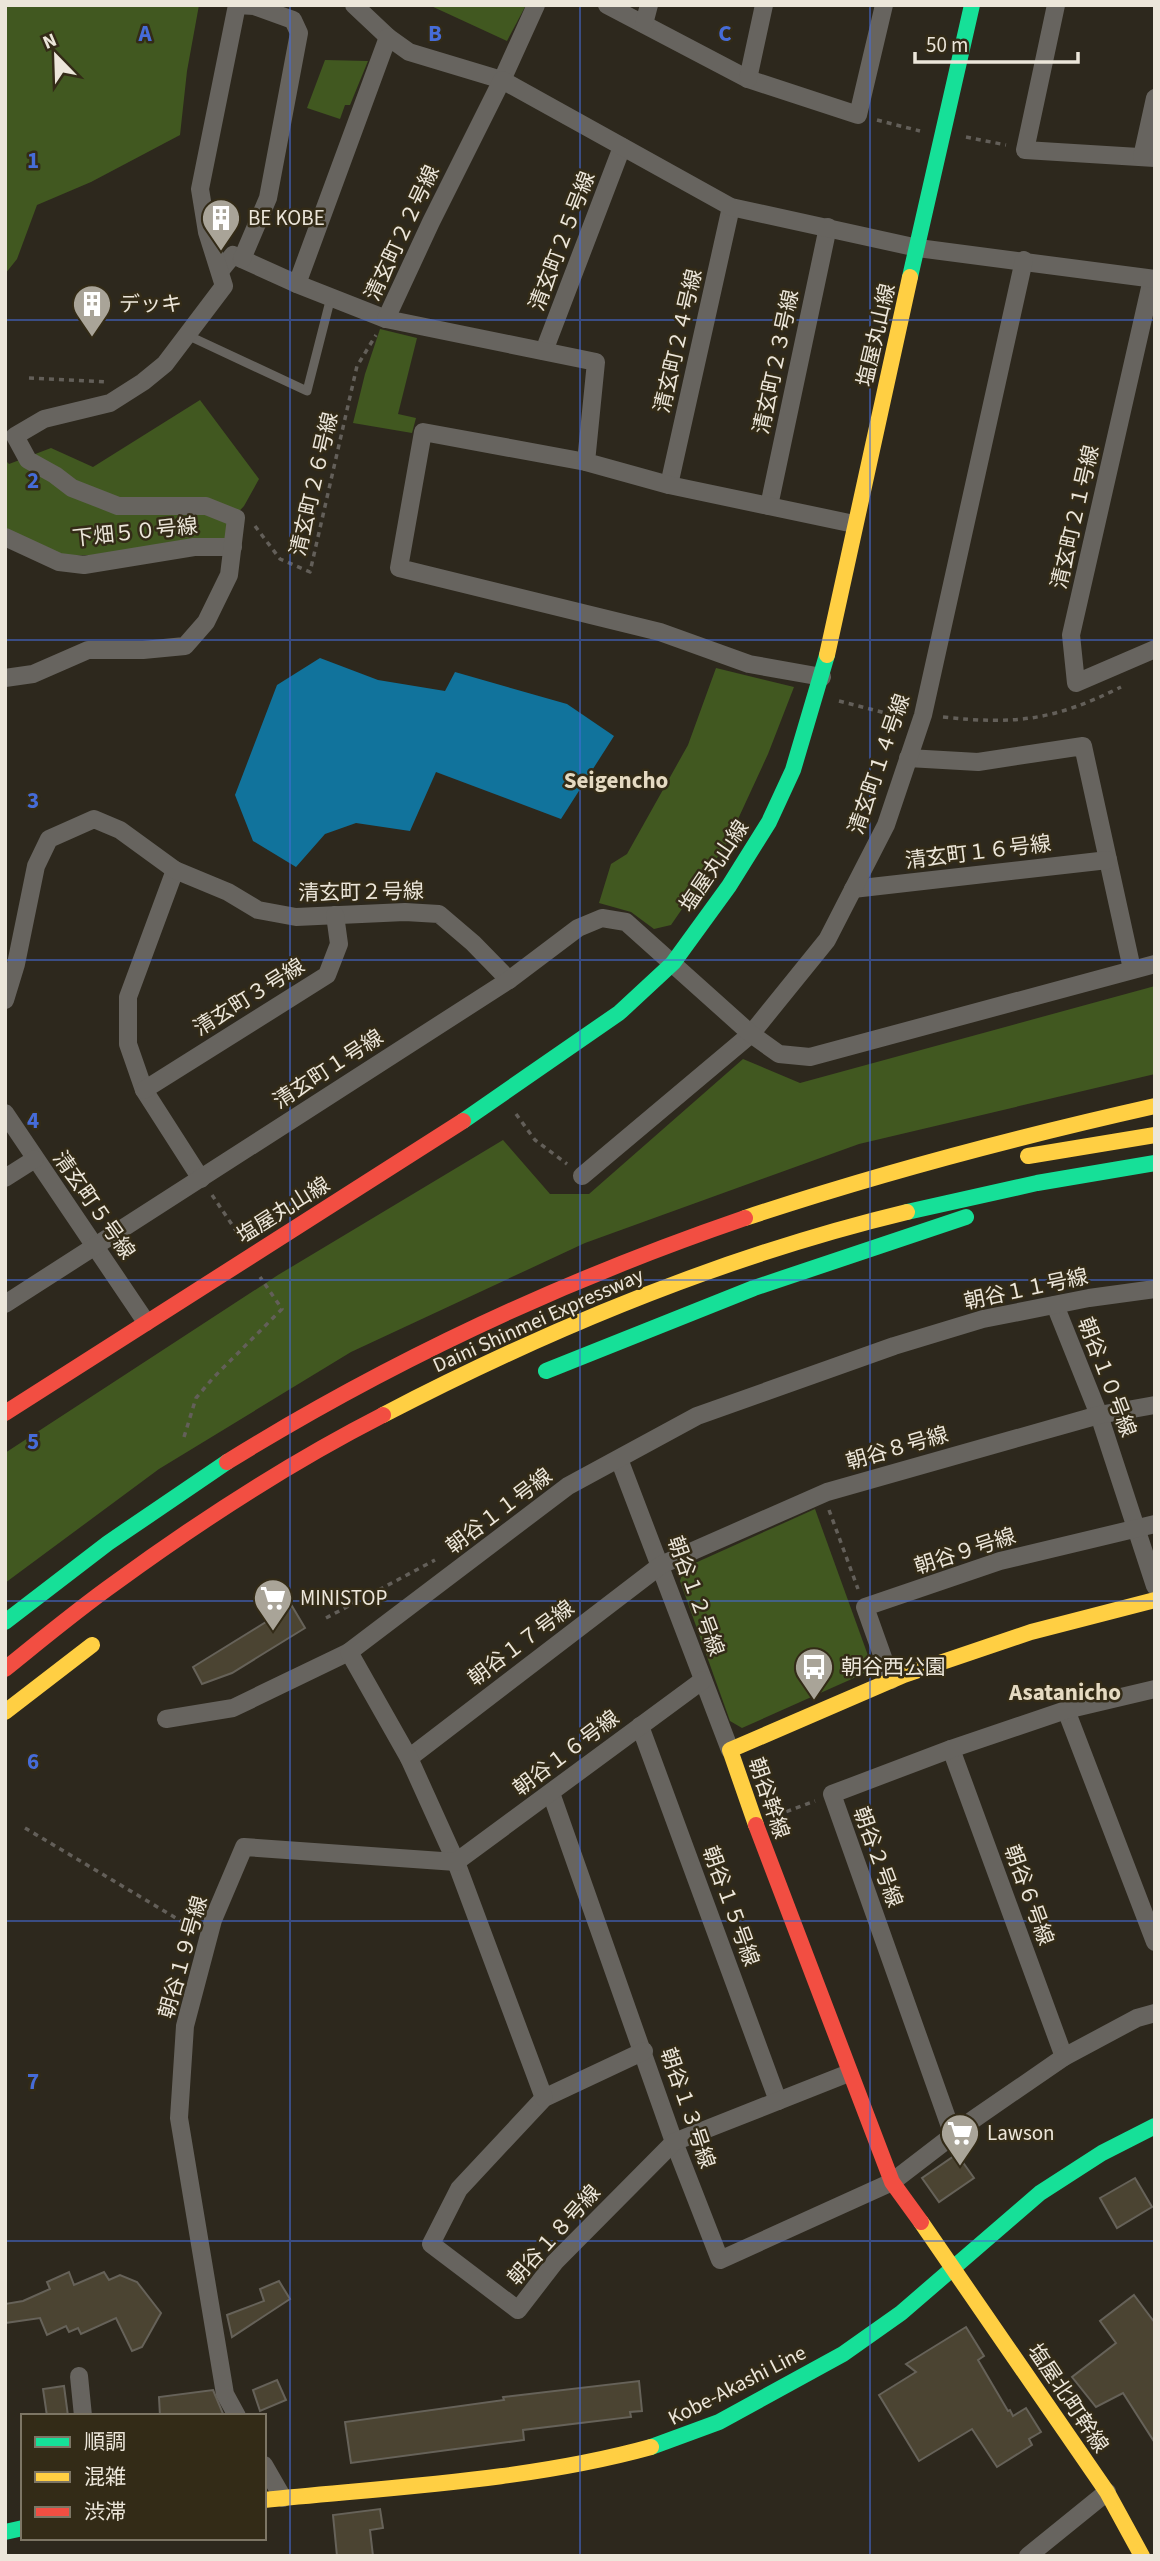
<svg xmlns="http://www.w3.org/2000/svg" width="1160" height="2561" font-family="'Source Sans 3','Noto Sans JP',sans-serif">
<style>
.green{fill:#415820}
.water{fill:#11739c}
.building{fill:#4b4432;stroke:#666259;stroke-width:2}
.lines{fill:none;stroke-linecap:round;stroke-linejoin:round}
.path{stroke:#635f59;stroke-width:3.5;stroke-dasharray:5 5;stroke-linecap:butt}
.lane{stroke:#67645f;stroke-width:9}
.street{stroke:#67645f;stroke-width:18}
.fast{stroke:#16e098;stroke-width:16}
.slow{stroke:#ffcf43;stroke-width:16}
.jam{stroke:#f24e42;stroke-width:16}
.grid{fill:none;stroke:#466cd8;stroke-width:2;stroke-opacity:0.55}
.labels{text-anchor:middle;stroke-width:5;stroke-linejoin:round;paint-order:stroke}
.poi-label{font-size:21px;fill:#ece6da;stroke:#332b17;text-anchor:start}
.street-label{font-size:21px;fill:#ece6da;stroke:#332b17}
.neighbourhood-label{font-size:23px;font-weight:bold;fill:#e5dac2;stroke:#332b17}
.grid-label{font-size:23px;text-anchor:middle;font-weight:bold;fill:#466cd8;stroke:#332b17;stroke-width:5;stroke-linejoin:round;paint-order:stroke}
</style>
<rect width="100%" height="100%" fill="#2d281d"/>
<g class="green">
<path d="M5,5H199L187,71L180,135L91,182L37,205L17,259L5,274Z"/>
<path d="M429,5H526L507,41Z"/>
<path d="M325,60L368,61L350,105H345L340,119L307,108Z"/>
<path d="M380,329L417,338L398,414L416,418L412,433L353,423L365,374Z"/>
<path d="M200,400L259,479L244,506L231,520L229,541L119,554L64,556L5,528V460L9,464L51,448L93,467Z"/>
<path d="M716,668L794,687L768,754L726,845L671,925L654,929L631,912L599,903L611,864L627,854L688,745Z"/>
<path d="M1155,986V1074L859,1144L585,1243L351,1352L159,1469L5,1583V1453L278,1275L503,1140L550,1194H589L743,1059L800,1083Z"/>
<path d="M815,1509L870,1661L863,1674L742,1728L730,1721L680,1581L684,1568Z"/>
</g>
<path class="water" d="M320,658L378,680L445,691L455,672L567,704L614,736L561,819L436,772L410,831L356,823L325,834L296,867L253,841L235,795L277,685Z"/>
<g class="building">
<path d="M292,1606L305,1628L232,1673L202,1684L193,1667Z"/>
<path d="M957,2154L974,2178L939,2202L922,2178Z"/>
<path d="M1135,2178L1152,2207L1117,2228L1100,2198Z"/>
<path d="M69,2272L74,2285L104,2272L109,2280L120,2275L137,2282L161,2313L142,2347L132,2351L116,2318L81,2334L78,2328L69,2332L66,2326L47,2335L40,2318L5,2323V2304L23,2301L50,2289L47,2282Z"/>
<path d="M279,2281L290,2299L232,2337L227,2315L264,2301L260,2289Z"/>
<path d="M1134,2295L1155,2323V2443L1123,2393L1096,2407L1072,2377L1116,2343L1100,2321Z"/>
<path d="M966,2327L984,2356L978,2360L1008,2411L1010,2410L1013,2416L1026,2408L1041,2432L1029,2439L1032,2445L997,2467L972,2429L919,2461L879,2395L916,2372L906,2364Z"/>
<path d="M277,2380L286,2400L260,2411L253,2390Z"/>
<path d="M639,2381L642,2411L630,2412L631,2417L523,2430L524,2440L351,2463L345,2422L504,2400L503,2397Z"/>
<path d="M64,2386L68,2416H47L43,2389Z"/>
<path d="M213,2390L224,2416H160L159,2397Z"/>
<path d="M380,2509L383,2528L370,2530L373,2556H337L333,2515Z"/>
</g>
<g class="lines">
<g class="path">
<path d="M877,120L920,131"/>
<path d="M966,137L1006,145"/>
<path d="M29,378L107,382"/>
<path d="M255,526L280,559L310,572L357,366L376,335"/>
<path d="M839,701L901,717"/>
<path d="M943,717C1016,725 1055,720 1121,687"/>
<path d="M516,1114L535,1140L567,1164"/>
<path d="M212,1195L239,1235"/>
<path d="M184,1437L196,1398L213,1378L282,1309L260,1277"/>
<path d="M829,1510L858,1589"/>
<path d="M326,1618L435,1560"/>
<path d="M777,1815L815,1801"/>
<path d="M25,1828L191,1927"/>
</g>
<path class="lane" d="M187,335L307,391L331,297"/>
<g class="street">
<path d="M354,5L388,37"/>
<path d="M607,5L748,79L858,115L884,5"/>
<path d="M1056,5L1025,150L1155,158"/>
<path d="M644,24L649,5"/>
<path d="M748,79L764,5"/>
<path d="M1142,157L1155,98"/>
<path d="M220,271L233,255L297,284"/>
<path d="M1152,279L1071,635L1076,683L1155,649"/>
<path d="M386,319L297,284L388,37L409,52L502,80L536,5"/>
<path d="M544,351L622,147"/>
<path d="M586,462L423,432L399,568L660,632L749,664L822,677"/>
<path d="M669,485L731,207"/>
<path d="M769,506L828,227"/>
<path d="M854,524L669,485L586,462L596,362L386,319L431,222L502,80L731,207L918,248L1155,279"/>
<path d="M5,537L59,562L84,565L194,547H233"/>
<path d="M5,678L33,674L88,650H143L185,646L206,622L229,575L236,518L206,506H118L72,488L55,475L28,460L15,436L44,419L110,403L143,382L165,364L224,286L207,232L200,189L237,5L254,6L293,20L299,33L268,198L242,259"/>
<path d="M908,758L978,762L1083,746L1132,969"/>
<path d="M175,870L128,997V1044L144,1090L201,1179"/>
<path d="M853,889L1108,860"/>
<path d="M5,1000L16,964L36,866L49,839L94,819L120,830L175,870L228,892L258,910L296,917L405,912L439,914L473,943L509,980"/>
<path d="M144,1090L327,975L339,944L335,915"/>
<path d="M5,1113L146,1322"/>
<path d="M582,1176L751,1034L827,940L886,825L923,715L1024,260"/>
<path d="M5,1178L35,1159"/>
<path d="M5,1304L509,980L578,928L602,918L626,922L751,1034L779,1054L810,1057L1155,964"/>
<path d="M1055,1305L1099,1415L1155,1586"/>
<path d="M619,1459L730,1750"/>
<path d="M891,1680L865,1607L1000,1561L1155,1524"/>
<path d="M1066,1710L1155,1942"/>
<path d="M166,1719L233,1708L349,1652"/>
<path d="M640,1726L778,2101"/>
<path d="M951,1749L1064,2057"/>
<path d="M409,1758L661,1565L827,1492L1099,1415L1155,1405"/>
<path d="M551,1793L674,2142L720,2260L892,2182L974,2119L1064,2057L1137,2018L1155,2013"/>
<path d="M644,2051L544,2098L459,2189L431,2244L518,2310L555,2262L674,2142L849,2073"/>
<path d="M544,2098L456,1862L409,1758L349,1652L568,1486L697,1416L894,1346L983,1319L1089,1298L1155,1289"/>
<path d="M953,2135L832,1794L951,1749L1066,1710L1155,1689"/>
<path d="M79,2376L83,2416"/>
<path d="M237,2416L225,2394L179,2118L185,2026L213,1920L244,1847L456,1862L703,1680"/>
<path d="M264,2465L283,2498"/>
<path d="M1028,2556L1107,2492"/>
</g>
<g class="fast">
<path d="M910,277L972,5"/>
<path d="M463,1121L619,1013L673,963L729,886L769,822L793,770L827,655"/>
<path d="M907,1212L1037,1183L1155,1163"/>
<path d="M546,1371L754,1288L966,1217"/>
<path d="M5,1622L108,1543L227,1462"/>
<path d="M651,2447L719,2422L843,2354L901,2313L1040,2193L1102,2153L1155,2126"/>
<path d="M5,2532L23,2528"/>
</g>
<g class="slow">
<path d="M827,655L910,277"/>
<path d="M1028,1156L1155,1135"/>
<path d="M745,1218C880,1173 1017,1137 1155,1106"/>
<path d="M383,1415C550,1328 724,1256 907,1212"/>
<path d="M5,1712L92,1645"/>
<path d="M756,1825L730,1750L904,1675L1031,1632L1155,1600"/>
<path d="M921,2222L1107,2492L1142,2556"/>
<path d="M264,2500C391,2487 528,2481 651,2447"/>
</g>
<g class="jam">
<path d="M5,1413L463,1121"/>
<path d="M227,1462C390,1361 564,1280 745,1218"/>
<path d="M5,1669C41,1640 77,1610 115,1583C200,1521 289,1463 383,1415"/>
<path d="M756,1825L892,2182L921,2222"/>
</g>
</g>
<path class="grid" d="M290,5V2556M580,5V2556M870,5V2556M5,320H1155M5,640H1155M5,960H1155M5,1280H1155M5,1601H1155M5,1921H1155M5,2241H1155"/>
<defs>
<g id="building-pin" transform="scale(2.0125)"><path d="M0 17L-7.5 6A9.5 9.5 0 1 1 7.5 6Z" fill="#a9a498" stroke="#332b17"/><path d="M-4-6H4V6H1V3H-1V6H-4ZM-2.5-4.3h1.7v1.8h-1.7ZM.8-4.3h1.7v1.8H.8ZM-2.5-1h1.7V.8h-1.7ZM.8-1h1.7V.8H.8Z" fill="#fff"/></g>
<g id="supermarket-pin" transform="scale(2.0125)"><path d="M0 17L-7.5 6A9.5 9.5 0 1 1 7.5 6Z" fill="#a9a498" stroke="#332b17"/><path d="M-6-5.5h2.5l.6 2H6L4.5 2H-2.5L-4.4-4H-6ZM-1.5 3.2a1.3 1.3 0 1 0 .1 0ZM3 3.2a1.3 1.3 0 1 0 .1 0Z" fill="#fff"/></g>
<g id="bus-pin" transform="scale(2.0125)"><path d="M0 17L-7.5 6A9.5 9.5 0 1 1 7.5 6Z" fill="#a9a498" stroke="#332b17"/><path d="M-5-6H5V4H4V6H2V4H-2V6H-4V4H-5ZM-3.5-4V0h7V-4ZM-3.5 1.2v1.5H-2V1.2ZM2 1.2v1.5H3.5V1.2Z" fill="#fff"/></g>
</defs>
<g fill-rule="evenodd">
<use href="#building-pin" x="221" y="218"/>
<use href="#building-pin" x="92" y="304"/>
<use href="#supermarket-pin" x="273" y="1598"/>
<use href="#bus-pin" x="814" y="1667"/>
<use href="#supermarket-pin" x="960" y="2133"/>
</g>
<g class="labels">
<g class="poi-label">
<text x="248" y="225">BE KOBE</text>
<text x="119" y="311">デッキ</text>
<text x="300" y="1605">MINISTOP</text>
<text x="841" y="1674">朝谷西公園</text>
<text x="987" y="2140">Lawson</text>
</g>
<g class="street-label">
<text transform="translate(402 233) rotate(-65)" y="7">清玄町２２号線</text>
<text transform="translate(562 241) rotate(-69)" y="7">清玄町２５号線</text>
<text transform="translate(876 335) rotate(-77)" y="7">塩屋丸山線</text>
<text transform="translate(678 341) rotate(-77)" y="7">清玄町２４号線</text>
<text transform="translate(776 362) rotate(-78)" y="7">清玄町２３号線</text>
<text transform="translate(314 484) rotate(-77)" y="7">清玄町２６号線</text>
<text transform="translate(1075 517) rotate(-77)" y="7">清玄町２１号線</text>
<text transform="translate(135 532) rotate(-6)" y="7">下畑５０号線</text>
<text transform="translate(879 764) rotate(-71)" y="7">清玄町１４号線</text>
<text transform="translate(978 852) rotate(-7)" y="7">清玄町１６号線</text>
<text transform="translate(714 866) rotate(-56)" y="7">塩屋丸山線</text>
<text transform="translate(361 892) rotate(-1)" y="7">清玄町２号線</text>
<text transform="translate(249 997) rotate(-32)" y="7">清玄町３号線</text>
<text transform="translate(328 1069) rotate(-33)" y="7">清玄町１号線</text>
<text transform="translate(94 1205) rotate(55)" y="7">清玄町５号線</text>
<text transform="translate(283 1210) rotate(-32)" y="7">塩屋丸山線</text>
<text transform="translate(1026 1289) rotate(-12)" y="7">朝谷１１号線</text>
<text transform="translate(538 1320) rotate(-24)" y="7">Daini Shinmei Expressway</text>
<text transform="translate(1107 1377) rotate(69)" y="7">朝谷１０号線</text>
<text transform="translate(897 1448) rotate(-16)" y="7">朝谷８号線</text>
<text transform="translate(499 1511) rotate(-37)" y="7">朝谷１１号線</text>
<text transform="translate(965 1551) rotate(-18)" y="7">朝谷９号線</text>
<text transform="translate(696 1596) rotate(70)" y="7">朝谷１２号線</text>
<text transform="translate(521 1643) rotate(-37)" y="7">朝谷１７号線</text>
<text transform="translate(566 1753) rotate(-37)" y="7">朝谷１６号線</text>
<text transform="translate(769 1798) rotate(71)" y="7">朝谷幹線</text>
<text transform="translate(878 1857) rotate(70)" y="7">朝谷２号線</text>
<text transform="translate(1029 1895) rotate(70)" y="7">朝谷６号線</text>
<text transform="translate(731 1906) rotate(70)" y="7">朝谷１５号線</text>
<text transform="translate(183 1957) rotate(-74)" y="7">朝谷１９号線</text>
<text transform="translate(688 2108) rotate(71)" y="7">朝谷１３号線</text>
<text transform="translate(554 2235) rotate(-48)" y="7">朝谷１８号線</text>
<text transform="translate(737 2385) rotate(-27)" y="7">Kobe-Akashi Line</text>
<text transform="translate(1068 2398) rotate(56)" y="7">塩屋北町幹線</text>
</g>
<g class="neighbourhood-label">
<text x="616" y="788">Seigencho</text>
<text x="1065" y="1700">Asatanicho</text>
</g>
</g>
<g class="grid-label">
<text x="145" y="41">A</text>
<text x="435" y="41">B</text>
<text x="725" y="41">C</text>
<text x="33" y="168">1</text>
<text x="33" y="488">2</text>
<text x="33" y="808">3</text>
<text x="33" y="1128">4</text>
<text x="33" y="1449">5</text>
<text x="33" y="1769">6</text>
<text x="33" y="2089">7</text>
</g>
<rect width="1160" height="2561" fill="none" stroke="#ece6da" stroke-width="14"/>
<rect x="21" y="2414" width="245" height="126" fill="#332b17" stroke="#7d7665" stroke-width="2"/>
<rect x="35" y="2437" width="35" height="10" fill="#16e098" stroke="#7d7665" stroke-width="2"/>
<text x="84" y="2449" font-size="21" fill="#ece6da">順調</text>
<rect x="35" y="2472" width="35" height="10" fill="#ffcf43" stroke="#7d7665" stroke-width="2"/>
<text x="84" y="2484" font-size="21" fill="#ece6da">混雑</text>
<rect x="35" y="2507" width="35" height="10" fill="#f24e42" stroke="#7d7665" stroke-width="2"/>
<text x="84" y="2519" font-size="21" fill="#ece6da">渋滞</text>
<g transform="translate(56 56) rotate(337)" stroke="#332b17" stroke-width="5" paint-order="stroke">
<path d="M0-5L12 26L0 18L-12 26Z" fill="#ece6da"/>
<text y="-10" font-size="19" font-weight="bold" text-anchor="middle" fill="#ece6da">N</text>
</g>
<path d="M915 52v10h163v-10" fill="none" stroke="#ece6da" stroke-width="3.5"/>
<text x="926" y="52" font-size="21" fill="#ece6da" stroke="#332b17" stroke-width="5" paint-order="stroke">50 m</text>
</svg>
